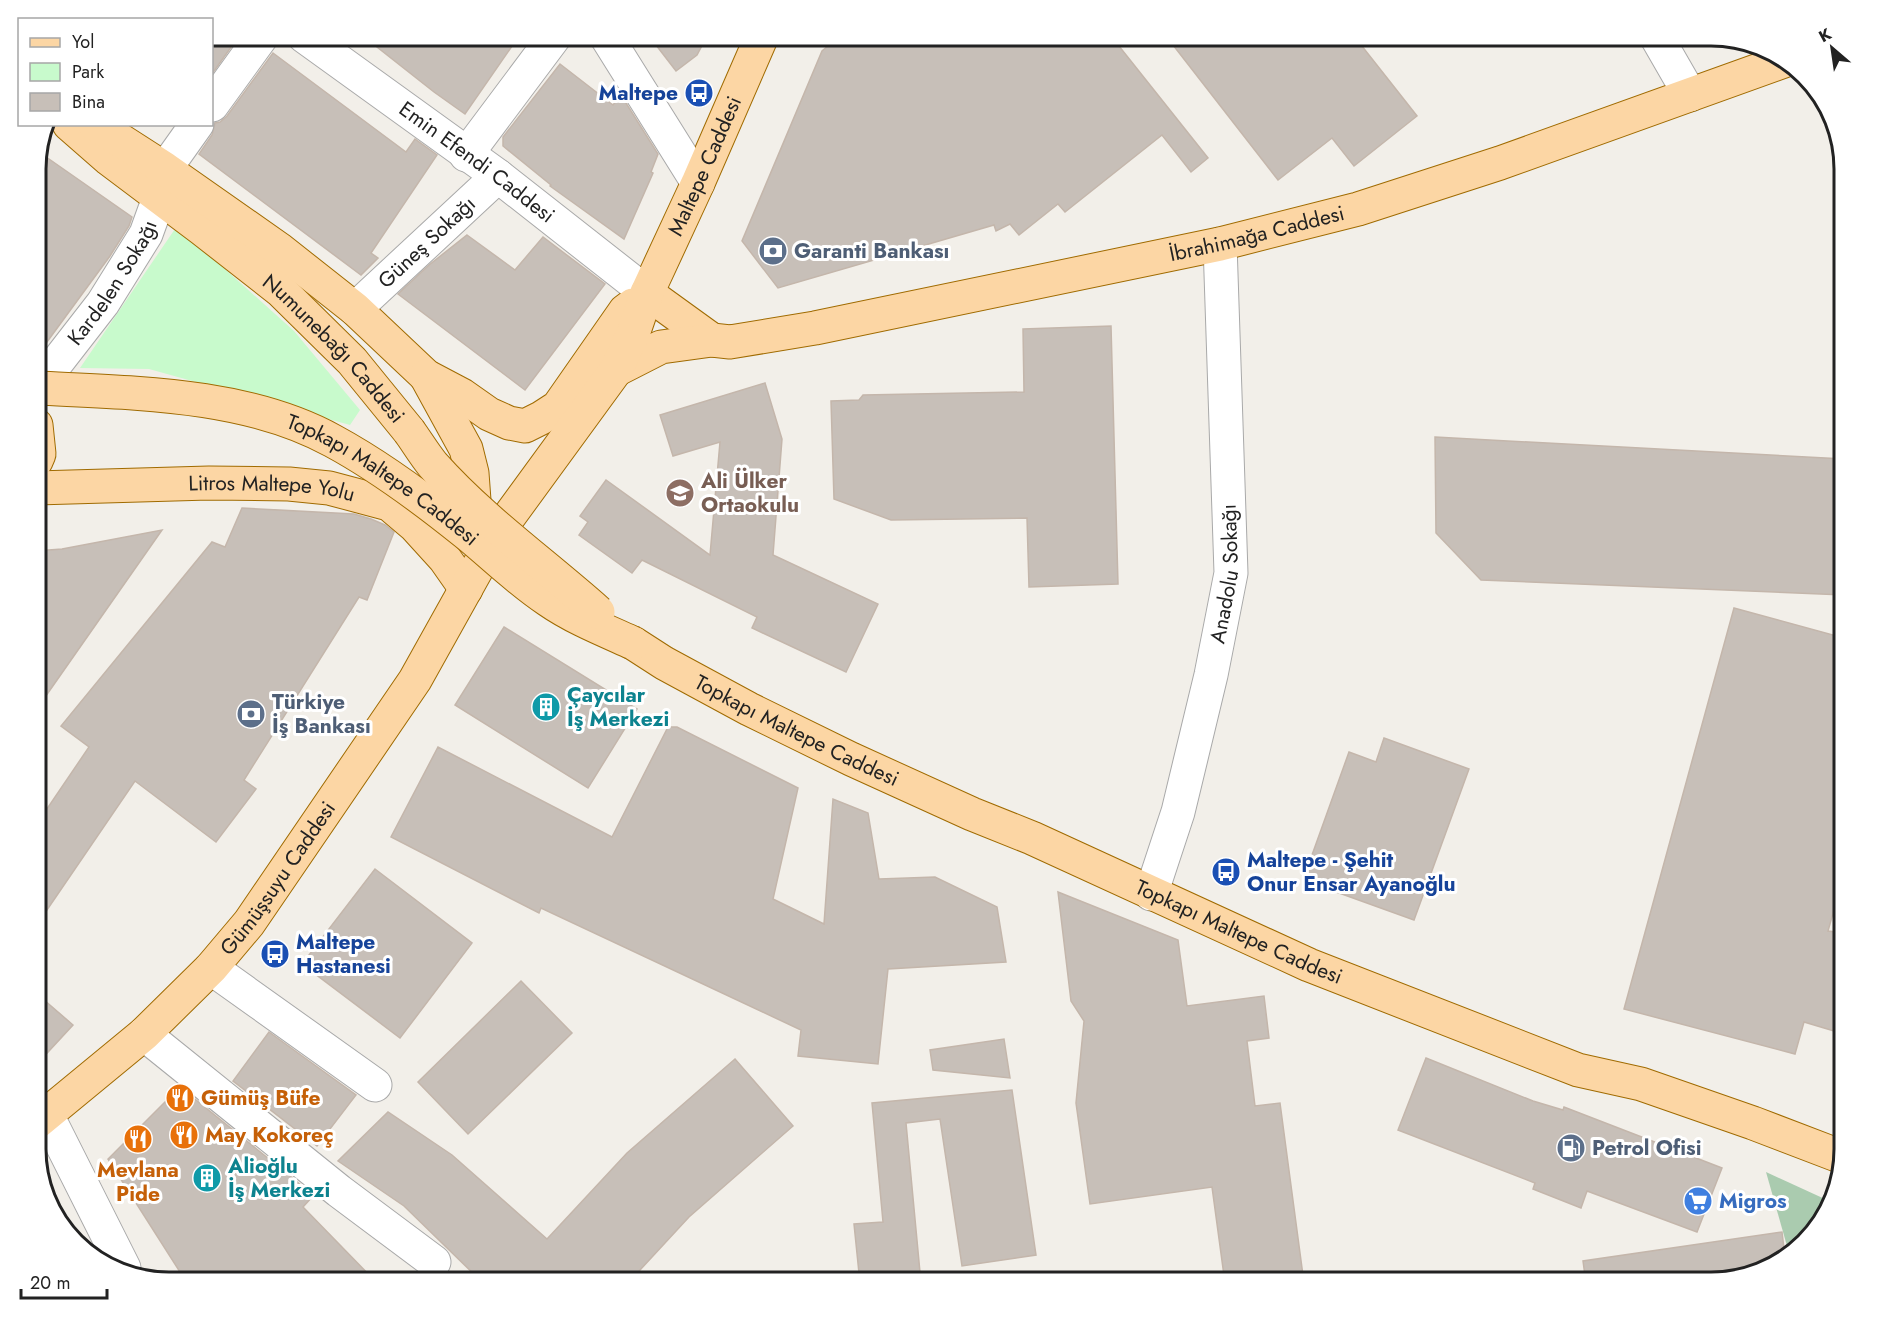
<svg xmlns="http://www.w3.org/2000/svg" width="1880" height="1319" font-family="Jost,sans-serif">
<style>
.cemetery{fill:#aacbaf}
.park{fill:#c8facc}
.building{fill:#c7bfb8;stroke:#c4b6ab;stroke-width:1.5}
.lines{fill:none;stroke-linecap:round;stroke-linejoin:round}
.minor-casing{stroke:#a9a9a9;stroke-width:35}
.major-casing{stroke:#a06b00;stroke-width:35}
.minor{stroke:#fff;stroke-width:33}
.major{stroke:#fcd6a4;stroke-width:33}
.major-bridge-casing{stroke:#a06b00;stroke-width:35;stroke-linecap:butt}
.major-bridge{stroke:#fcd6a4;stroke-width:33}
.labels{text-anchor:middle;stroke-width:6;stroke-linejoin:round;paint-order:stroke}
.transit-label{font-size:21px;font-weight:bold;fill:#164399;stroke:#fff;text-anchor:start}
.street-label{font-size:21px;fill:#222;stroke:#fff}
.service-label{font-size:21px;font-weight:bold;fill:#4e5e75;stroke:#fff;text-anchor:start}
.education-label{font-size:21px;font-weight:bold;fill:#785e54;stroke:#fff;text-anchor:start}
.culture-label{font-size:21px;font-weight:bold;fill:#0d838f;stroke:#fff;text-anchor:start}
.food-label{font-size:21px;font-weight:bold;fill:#c56008;stroke:#fff;text-anchor:start}
.shop-label{font-size:21px;font-weight:bold;fill:#366cbe;stroke:#fff;text-anchor:start}
.rim{fill:none;stroke:#222;stroke-width:3}
</style>
<rect width="100%" height="100%" fill="#f2efe9"/>
<path class="cemetery" d="M1766,1172L1827,1200L1817,1231L1789,1253Z"/>
<path class="park" d="M177,226L294,331L360,410L350,425L149,369L80,368Z"/>
<g class="building">
<path d="M212,36H239L212,74Z"/>
<path d="M363,36H519L465,114L434,92Z"/>
<path d="M649,36H707L697,55L676,71Z"/>
<path d="M840,36H1111L1208,158L1191,172L1162,135L1065,212L1058,204L1019,235L1010,224L996,231L994,225L778,288L742,241L822,51Z"/>
<path d="M1166,36H1354L1417,116L1354,166L1332,138L1278,180Z"/>
<path d="M273,53L406,152L415,139L437,155L371,253L378,258L361,275L199,154L212,135L215,123L220,122L227,116Z"/>
<path d="M560,64L613,105L621,95L658,154L651,172L653,173L624,239L550,186L551,185L503,146V137Z"/>
<path d="M39,152L132,217L129,226L110,256L36,357V160Z"/>
<path d="M467,235L515,270L543,237L605,284L525,390L398,294L429,265Z"/>
<path d="M1111,326L1118,584L1029,587L1027,518L891,520L834,499L831,401L859,400L863,395L1024,392L1023,329Z"/>
<path d="M765,383L782,439L773,555L878,604L846,672L752,628L757,617L642,560L632,573L579,535L588,522L580,516L606,480L710,555L720,442L673,456L660,415Z"/>
<path d="M1435,437L1844,459V595L1481,580L1436,533Z"/>
<path d="M242,508L354,514L371,519L385,525L394,532L367,600L359,597L244,780L256,789L216,842L135,781L36,926V825L89,747L61,726L212,542L225,547Z"/>
<path d="M162,530L36,710V551L62,549Z"/>
<path d="M1734,608L1844,638V874L1828,931L1844,933V1034L1804,1022L1795,1054L1624,1009Z"/>
<path d="M504,627L637,709L588,788L455,705Z"/>
<path d="M668,727H677L798,788L773,899L824,924L833,799L868,813L879,879L935,877L997,907L1006,962L888,969L878,1064L798,1056L801,1030L541,908L539,913L391,837L438,747L612,837Z"/>
<path d="M1384,738L1469,769L1414,920L1303,880L1349,752L1376,762Z"/>
<path d="M375,869L472,943L400,1038L302,964Z"/>
<path d="M1058,892L1178,940L1187,1006L1264,996L1269,1038L1247,1041L1255,1106L1280,1103L1304,1283H1225L1212,1187L1090,1204L1076,1103L1084,1021L1071,1001Z"/>
<path d="M521,981L572,1033L468,1134L418,1082Z"/>
<path d="M36,993L73,1025L36,1065Z"/>
<path d="M269,1032L356,1095L317,1146L233,1081Z"/>
<path d="M1004,1039L1010,1078L933,1070L930,1050Z"/>
<path d="M1426,1058L1533,1101L1563,1110L1564,1107L1722,1168L1697,1232L1587,1191L1581,1208L1533,1189L1535,1183L1398,1130Z"/>
<path d="M735,1059L793,1126L689,1217L628,1283H483L404,1206L338,1161L388,1112L452,1155L547,1239L627,1153Z"/>
<path d="M180,1087L295,1180L313,1196L303,1207L377,1283H187L108,1159Z"/>
<path d="M1012,1090L1036,1255L962,1266L940,1119L906,1123L921,1283H860L854,1224L883,1222L872,1103Z"/>
<path d="M1782,1232L1785,1257L1770,1269L1711,1283H1586L1583,1261Z"/>
</g>
<g class="lines">
<g class="minor-casing">
<g id="minor">
<path id="s1" d="M304,36L498,176L647,293"/>
<path d="M606,36L698,183"/>
<path d="M1656,36L1690,95"/>
<path d="M212,105L262,36"/>
<path d="M466,155L555,36"/>
<path d="M165,169L197,124"/>
<path id="s2" d="M355,309L498,176"/>
<path id="s3" d="M37,388L103,303L146,234L159,198"/>
<path id="s4" d="M1151,894L1178,812L1211,675L1231,573L1220,244"/>
<path d="M211,968L375,1085"/>
<path d="M144,1034L339,1191L434,1262"/>
<path d="M47,1115L124,1268"/>
</g>
</g>
<g class="major-casing">
<g id="major">
<path id="s5" d="M69,124L109,159L202,229L281,291L352,361L409,431"/>
<path d="M95,124L165,169L279,249L355,309L426,376L462,395L489,414L509,423L525,426L541,418L558,407L625,311L633,305"/>
<path d="M647,293L712,340"/>
<path id="s6" d="M616,370L661,347L712,340L730,342L815,328L1220,244L1358,209L1500,163L1784,61"/>
<path d="M426,376L466,449L472,473L476,528"/>
<path d="M36,461L39,454L36,425"/>
<path id="s7" d="M36,488L209,483L289,484L329,488L389,504L415,526L445,559L466,589"/>
<path id="s8" d="M633,643L664,663L749,709L851,759L972,814L1032,838L1309,965L1578,1070L1641,1084L1753,1123L1842,1157"/>
<path id="s9" d="M36,1123L144,1034L211,968L249,923L415,680L497,533L616,370L633,334L647,293L698,183L762,36"/>
</g>
</g>
<use href="#minor" class="minor"/>
<use href="#major" class="major"/>
<g class="major-bridge-casing">
<g id="major-bridge">
<path id="s10" d="M37,388C134,393 246,393 333,441C381,467 425,500 467,534C494,556 519,581 548,600C574,618 604,630 633,643"/>
<path d="M409,431C417,442 424,454 433,465C482,520 543,563 598,612"/>
</g>
</g>
<use href="#major-bridge" class="major-bridge"/>
</g>
<defs>
<g id="bus-disc" transform="scale(1.5)"><circle r="9.5" fill="#1a4fb4" stroke="#fff"/><path d="M-5-6H5V4H4V6H2V4H-2V6H-4V4H-5ZM-3.5-4V0h7V-4ZM-3.5 1.2v1.5H-2V1.2ZM2 1.2v1.5H3.5V1.2Z" fill="#fff"/></g>
<g id="bank-disc" transform="scale(1.5)"><circle r="9.5" fill="#5c6f8a" stroke="#fff"/><path d="M-6-4H6V4H-6ZM0-2.3a2.3 2.3 0 1 0 0 4.6a2.3 2.3 0 1 0 0-4.6Z" fill="#fff"/></g>
<g id="school-disc" transform="scale(1.5)"><circle r="9.5" fill="#8d6e63" stroke="#fff"/><path d="M0-5L7-2L0 1L-7-2ZM-4 1L0 2.5L4 1V4Q0 6-4 4Z" fill="#fff"/></g>
<g id="building-disc" transform="scale(1.5)"><circle r="9.5" fill="#0f9aa8" stroke="#fff"/><path d="M-4-6H4V6H1V3H-1V6H-4ZM-2.5-4.3h1.7v1.8h-1.7ZM.8-4.3h1.7v1.8H.8ZM-2.5-1h1.7V.8h-1.7ZM.8-1h1.7V.8H.8Z" fill="#fff"/></g>
<g id="restaurant-disc" transform="scale(1.5)"><circle r="9.5" fill="#e8710a" stroke="#fff"/><path d="M-5-6h1v4h1v-4h1v4h1v-4h1v5L-1.5 .5V6h-2V.5L-5-1ZM5-6V6H3V1.5H1.5Q1.5-4 5-6Z" fill="#fff"/></g>
<g id="fuel-disc" transform="scale(1.5)"><circle r="9.5" fill="#5c6f8a" stroke="#fff"/><path d="M-5.5-6h7V0h2V4h1.3V-2.5L3-4.5l.8-.8L6-3V5H2.5V1h-1V6h-7ZM-4.2-4.7v3.2H.2V-4.7Z" fill="#fff"/></g>
<g id="supermarket-disc" transform="scale(1.5)"><circle r="9.5" fill="#3f7fe0" stroke="#fff"/><path d="M-6-5.5h2.5l.6 2H6L4.5 2H-2.5L-4.4-4H-6ZM-1.5 3.2a1.3 1.3 0 1 0 .1 0ZM3 3.2a1.3 1.3 0 1 0 .1 0Z" fill="#fff"/></g>
</defs>
<g fill-rule="evenodd">
<use href="#bus-disc" x="699" y="93"/>
<use href="#bank-disc" x="773" y="251"/>
<use href="#school-disc" x="680" y="493"/>
<use href="#building-disc" x="546" y="707"/>
<use href="#bank-disc" x="251" y="714"/>
<use href="#bus-disc" x="1226" y="872"/>
<use href="#bus-disc" x="275" y="954"/>
<use href="#restaurant-disc" x="180" y="1098"/>
<use href="#restaurant-disc" x="184" y="1135"/>
<use href="#restaurant-disc" x="138" y="1139"/>
<use href="#fuel-disc" x="1571" y="1148"/>
<use href="#building-disc" x="207" y="1178"/>
<use href="#supermarket-disc" x="1698" y="1201"/>
</g>
<g class="labels">
<g class="transit-label">
<text x="678" y="100" text-anchor="end">Maltepe</text>
<text x="1247" y="867">Maltepe - Şehit<tspan x="1247" dy="24">Onur Ensar Ayanoğlu</tspan></text>
<text x="296" y="949">Maltepe<tspan x="296" dy="24">Hastanesi</tspan></text>
</g>
<g class="street-label">
<text dy="7" stroke="none"><textPath href="#s1" startOffset="214">Emin Efendi Caddesi</textPath></text>
<text dy="7" stroke="none"><textPath href="#s9" startOffset="1180">Maltepe Caddesi</textPath></text>
<text dy="7" stroke="none"><textPath href="#s6" startOffset="658">İbrahimağa Caddesi</textPath></text>
<text dy="7" stroke="none"><textPath href="#s2" startOffset="98">Güneş Sokağı</textPath></text>
<text dy="7" stroke="none"><textPath href="#s3" startOffset="130">Kardelen Sokağı</textPath></text>
<text dy="7" stroke="none"><textPath href="#s5" startOffset="348">Numunebağı Caddesi</textPath></text>
<text dy="7" stroke="none"><textPath href="#s10" startOffset="366">Topkapı Maltepe Caddesi</textPath></text>
<text dy="7" stroke="none"><textPath href="#s7" startOffset="236">Litros Maltepe Yolu</textPath></text>
<text dy="7" stroke="none"><textPath href="#s4" startOffset="330">Anadolu Sokağı</textPath></text>
<text dy="7" stroke="none"><textPath href="#s8" startOffset="186">Topkapı Maltepe Caddesi</textPath></text>
<text dy="7" stroke="none"><textPath href="#s9" startOffset="346">Gümüşsuyu Caddesi</textPath></text>
<text dy="7" stroke="none"><textPath href="#s8" startOffset="672">Topkapı Maltepe Caddesi</textPath></text>
</g>
<g class="service-label">
<text x="794" y="258">Garanti Bankası</text>
<text x="272" y="709">Türkiye<tspan x="272" dy="24">İş Bankası</tspan></text>
<text x="1592" y="1155">Petrol Ofisi</text>
</g>
<g class="education-label">
<text x="701" y="488">Ali Ülker<tspan x="701" dy="24">Ortaokulu</tspan></text>
</g>
<g class="culture-label">
<text x="567" y="702">Çaycılar<tspan x="567" dy="24">İş Merkezi</tspan></text>
<text x="228" y="1173">Alioğlu<tspan x="228" dy="24">İş Merkezi</tspan></text>
</g>
<g class="food-label">
<text x="201" y="1105">Gümüş Büfe</text>
<text x="205" y="1142">May Kokoreç</text>
<text x="138" y="1177" text-anchor="middle">Mevlana<tspan x="138" dy="24">Pide</tspan></text>
</g>
<g class="shop-label">
<text x="1719" y="1208">Migros</text>
</g>
</g>
<path d="M0 0H1880V1319H0ZM169 46H1711A123 123 0 0 1 1834 169V1149A123 123 0 0 1 1711 1272H169A123 123 0 0 1 46 1149V169A123 123 0 0 1 169 46Z" fill="#fff" fill-rule="evenodd"/>
<path class="rim" d="M169 46H1711A123 123 0 0 1 1834 169V1149A123 123 0 0 1 1711 1272H169A123 123 0 0 1 46 1149V169A123 123 0 0 1 169 46Z"/>
<rect x="18" y="18" width="195" height="108" fill="#ffffff" stroke="#a7a7a7" stroke-width="1.5"/>
<rect x="30" y="38" width="30" height="9" fill="#fcd6a4" stroke="#a7a7a7" stroke-width="1.5"/>
<text x="72" y="48" font-size="18" fill="#222222">Yol</text>
<rect x="30" y="63" width="30" height="18" fill="#c8facc" stroke="#a7a7a7" stroke-width="1.5"/>
<text x="72" y="78" font-size="18" fill="#222222">Park</text>
<rect x="30" y="93" width="30" height="18" fill="#c7bfb8" stroke="#a7a7a7" stroke-width="1.5"/>
<text x="72" y="108" font-size="18" fill="#222222">Bina</text>
<g transform="translate(1832 48) rotate(331)" stroke="#ffffff" stroke-width="4.5" paint-order="stroke">
<path d="M0-4.5L10 22L0 15L-10 22Z" fill="#222222"/>
<text y="-9" font-size="16" font-weight="bold" text-anchor="middle" fill="#222222">K</text>
</g>
<path d="M21 1289v9h86v-9" fill="none" stroke="#222222" stroke-width="3"/>
<text x="30" y="1289" font-size="18" fill="#222222" stroke="#ffffff" stroke-width="4.5" paint-order="stroke">20 m</text>
</svg>
